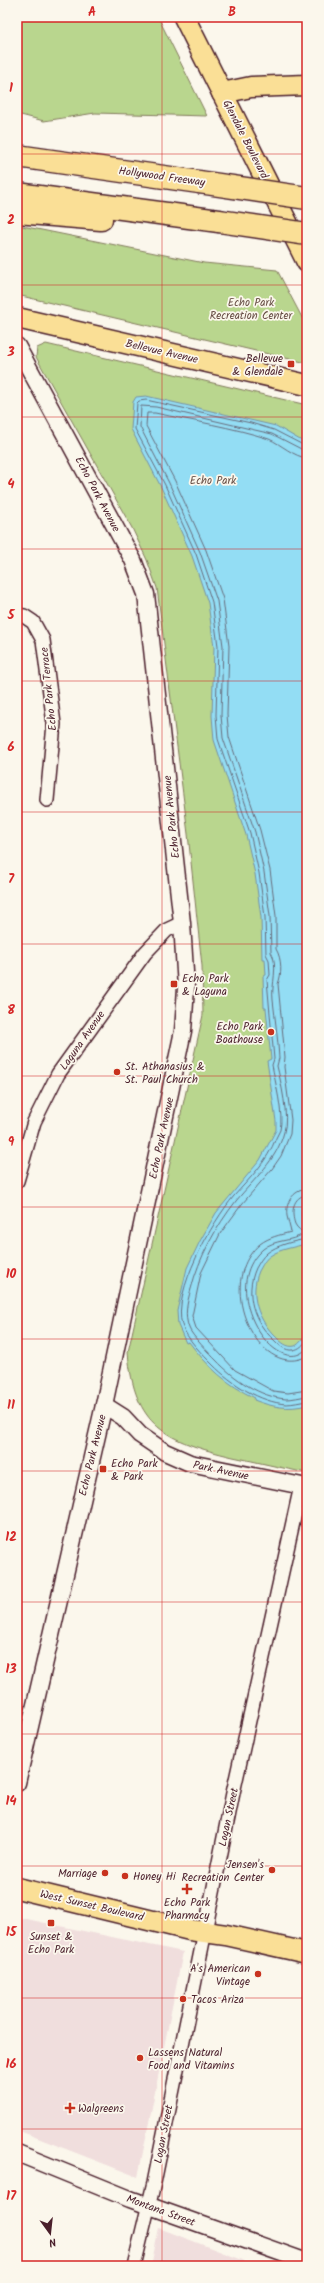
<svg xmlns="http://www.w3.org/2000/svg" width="324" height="2283" font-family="Kalam,sans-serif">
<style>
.built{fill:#f0dedd}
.green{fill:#b9d68e;stroke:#827a5c}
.water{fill:#93ddf4;stroke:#7691a4}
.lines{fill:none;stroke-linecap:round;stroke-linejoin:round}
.shore{stroke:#676b7b;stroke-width:1}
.minor-casing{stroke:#4a1f2b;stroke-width:16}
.tertiary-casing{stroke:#4a1f2b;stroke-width:19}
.primary-casing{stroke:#4a1f2b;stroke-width:23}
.motorway-casing{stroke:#4a1f2b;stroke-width:25}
.minor{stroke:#fbf7ec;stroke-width:13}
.tertiary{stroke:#fbf7ec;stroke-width:16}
.primary{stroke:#fadf96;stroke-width:20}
.motorway{stroke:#fadf96;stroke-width:22}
.motorway-bridge-casing{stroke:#4a1f2b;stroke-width:25;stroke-linecap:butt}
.motorway-bridge{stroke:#fadf96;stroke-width:22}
.grid{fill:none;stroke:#d62828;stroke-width:1;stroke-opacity:0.55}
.poi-dot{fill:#c8321e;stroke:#fbf7ec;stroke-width:1.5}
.labels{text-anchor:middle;stroke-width:3.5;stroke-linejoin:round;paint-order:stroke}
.street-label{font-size:11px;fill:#4a1f2b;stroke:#fbf7ec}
.park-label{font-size:11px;fill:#664d44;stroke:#fbf7ec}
.poi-label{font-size:11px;fill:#4a1f2b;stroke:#fbf7ec;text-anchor:start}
.neatline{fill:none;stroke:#d62828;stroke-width:1.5}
.grid-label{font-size:13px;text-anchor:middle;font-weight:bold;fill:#d62828}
</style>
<rect width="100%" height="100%" fill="#fbf7ec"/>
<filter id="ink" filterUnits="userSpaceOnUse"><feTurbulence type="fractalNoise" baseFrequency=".025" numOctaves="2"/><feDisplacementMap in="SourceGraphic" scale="8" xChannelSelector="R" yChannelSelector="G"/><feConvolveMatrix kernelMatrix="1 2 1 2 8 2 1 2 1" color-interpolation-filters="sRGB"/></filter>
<g filter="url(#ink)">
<g class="built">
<path d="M17,1917L183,1952L138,2177L17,2130Z"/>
<path d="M159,2228L258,2266H151Z"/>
</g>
<g class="green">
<path d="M17,17H158L207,116L95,113L44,121L17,114Z"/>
<path d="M17,225L204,263L277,270L307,327V363L17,295Z"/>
<path d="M46,344L307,405V1473C282,1468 257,1462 233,1457C166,1441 134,1427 128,1352L203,1015L202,966L188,834L157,588L147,560L132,528L36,357L37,348Z"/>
</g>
<path class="water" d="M146,396L276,426L307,444V1203C300,1209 300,1219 307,1224V1243C295,1248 281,1248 270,1256C265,1259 262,1266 259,1271C249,1295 258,1320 276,1337C281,1342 287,1348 295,1346C300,1344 304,1337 307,1332V1405C288,1410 272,1407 254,1400L255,1398C227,1385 207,1366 189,1342L186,1343L178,1325L177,1311L187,1268L200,1241L216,1213L260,1160L276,1130V1121L267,1061L271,1059L266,1008H264L263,976L266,975L265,959H262L261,917L255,874L246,835L214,740L212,716L214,647L208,603L192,556L161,487L131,429L133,402L136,397Z"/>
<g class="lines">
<g class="shore">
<path d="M307,447L274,430L251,423L146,400L139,401L137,403L135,429L165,485L196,554L212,602L218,646L216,715L218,739L250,833L259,873L265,917L266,954L269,960L270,975L267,980L274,1059L272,1065C275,1081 284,1115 280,1130C279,1133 277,1135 276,1138C267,1162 250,1178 234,1196C212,1222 172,1292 182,1325C186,1338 203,1355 213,1365C232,1384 260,1402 286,1404C293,1404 300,1402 307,1401"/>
<path d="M307,452L272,434L156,407L141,406L140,427L169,483L200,552L217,601L223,646L221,715L223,738L255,832L264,872L270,916L271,952C279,965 271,985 273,1000C275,1019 278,1039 279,1058L277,1066C281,1082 289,1117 284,1132C277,1160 254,1179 236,1201C216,1227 199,1257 191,1289C187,1303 184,1315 189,1328C191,1335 210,1354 216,1360C234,1379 260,1397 286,1399C293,1399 300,1397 307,1396"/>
<path d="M307,458C294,457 281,444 269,439C232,427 193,421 155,413H147L146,426L175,481L206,550L223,599L229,646L227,715L229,737L260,830L270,870L276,916V949C282,959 282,974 278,984L285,1057L284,1067L291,1120L290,1134L281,1156L272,1169L242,1204L220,1234L201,1273L192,1316L196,1328L235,1370L273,1391L288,1393L307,1390"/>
<path d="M307,1189C293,1190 285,1203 287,1216C288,1221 290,1227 291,1232C280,1235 269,1237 260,1244C212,1284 260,1382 307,1356"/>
<path d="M307,1195C292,1196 291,1213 295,1224C297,1229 302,1230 303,1234C291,1242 275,1239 263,1249C215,1290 278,1383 307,1348"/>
<path d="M307,1239C294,1241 277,1245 267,1253C262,1257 259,1263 256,1268C244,1295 254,1322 274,1340C279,1345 285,1351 293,1350C300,1349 303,1345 307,1340"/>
</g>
<g class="minor-casing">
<g id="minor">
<path d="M17,615L24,616L33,622L43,640L54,724L47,800"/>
<path d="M17,1181L34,1122L58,1074L145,953L167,930L182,923"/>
<path d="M134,2266L154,2183L233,1793L301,1486"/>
</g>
</g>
<g class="tertiary-casing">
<g id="tertiary">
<path d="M17,346L133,560L146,594L182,923L186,988L183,1031L104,1405L17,1783"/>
<path d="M104,1405L123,1417L140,1435L165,1452L190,1463L307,1487"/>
<path d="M17,2153L130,2199L307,2262"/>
</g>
</g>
<g class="primary-casing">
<g id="primary">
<path d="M184,17L307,262"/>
<path d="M222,93L251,87L307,85"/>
<path d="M17,318L307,385"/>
<path d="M17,1888L190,1930L226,1935L307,1953"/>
</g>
</g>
<g class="motorway-casing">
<g id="motorway">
<path d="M17,156L199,182"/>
<path d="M17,194L219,221"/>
<path d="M17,212L101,219"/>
</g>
</g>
<use href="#minor" class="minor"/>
<use href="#tertiary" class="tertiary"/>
<use href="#primary" class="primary"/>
<use href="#motorway" class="motorway"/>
<g class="motorway-bridge-casing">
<g id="motorway-bridge">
<path d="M199,182L307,198"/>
<path d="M219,221L307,234"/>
</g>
</g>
<use href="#motorway-bridge" class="motorway-bridge"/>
</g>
</g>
<path class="grid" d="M162,17V2266M17,154H307M17,285H307M17,417H307M17,549H307M17,681H307M17,812H307M17,944H307M17,1076H307M17,1207H307M17,1339H307M17,1471H307M17,1602H307M17,1734H307M17,1866H307M17,1998H307M17,2129H307"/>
<g class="poi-dot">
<rect x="287" y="360" width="8" height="8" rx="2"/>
<rect x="170" y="980" width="8" height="8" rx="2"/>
<circle cx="271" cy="1032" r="4"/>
<circle cx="117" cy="1072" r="4"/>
<rect x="99" y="1465" width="8" height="8" rx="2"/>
<circle cx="272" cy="1870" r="4"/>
<circle cx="105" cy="1873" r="4"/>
<circle cx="125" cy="1876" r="4"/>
<path d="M185 1883h4v4h4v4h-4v4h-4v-4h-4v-4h4z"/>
<rect x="47" y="1919" width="8" height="8" rx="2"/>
<circle cx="258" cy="1974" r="4"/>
<circle cx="183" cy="1999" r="4"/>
<circle cx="140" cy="2058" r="4"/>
<path d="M68 2102h4v4h4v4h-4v4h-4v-4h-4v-4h4z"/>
</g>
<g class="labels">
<g class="street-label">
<text transform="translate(246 139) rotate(63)" y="4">Glendale Boulevard</text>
<text transform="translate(162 176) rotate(8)" y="4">Hollywood Freeway</text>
<text transform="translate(162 351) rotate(13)" y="4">Bellevue Avenue</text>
<text transform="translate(98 494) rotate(62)" y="4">Echo Park Avenue</text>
<text transform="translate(48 689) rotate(-96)" y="4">Echo Park Terrace</text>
<text transform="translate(171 817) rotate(-96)" y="4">Echo Park Avenue</text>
<text transform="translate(82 1040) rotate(-55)" y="4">Laguna Avenue</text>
<text transform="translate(161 1138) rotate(-78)" y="4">Echo Park Avenue</text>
<text transform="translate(92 1455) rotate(-76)" y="4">Echo Park Avenue</text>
<text transform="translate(221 1470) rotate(12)" y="4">Park Avenue</text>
<text transform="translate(228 1817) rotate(-78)" y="4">Logan Street</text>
<text transform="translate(92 1905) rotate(13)" y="4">West Sunset Boulevard</text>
<text transform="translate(163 2134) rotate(-79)" y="4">Logan Street</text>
<text transform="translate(161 2210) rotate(20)" y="4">Montana Street</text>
</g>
<g class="park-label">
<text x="251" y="306">Echo Park<tspan x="251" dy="13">Recreation Center</tspan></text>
<text x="213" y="484">Echo Park</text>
</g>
<g class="poi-label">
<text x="283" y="362" text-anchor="end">Bellevue<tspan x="283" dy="13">&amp; Glendale</tspan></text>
<text x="182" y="982">Echo Park<tspan x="182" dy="13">&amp; Laguna</tspan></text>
<text x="263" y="1030" text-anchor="end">Echo Park<tspan x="263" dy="13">Boathouse</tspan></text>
<text x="125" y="1070">St. Athanasius &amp;<tspan x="125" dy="13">St. Paul Church</tspan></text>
<text x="111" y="1467">Echo Park<tspan x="111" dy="13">&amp; Park</tspan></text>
<text x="264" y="1868" text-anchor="end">Jensen's<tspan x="264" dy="13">Recreation Center</tspan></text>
<text x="97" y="1877" text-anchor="end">Marriage</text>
<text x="133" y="1880">Honey Hi</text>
<text x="187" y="1906" text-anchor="middle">Echo Park<tspan x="187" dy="13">Pharmacy</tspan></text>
<text x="51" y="1940" text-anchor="middle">Sunset &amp;<tspan x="51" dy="13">Echo Park</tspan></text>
<text x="250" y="1972" text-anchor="end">A's American<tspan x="250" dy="13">Vintage</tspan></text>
<text x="191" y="2003">Tacos Ariza</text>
<text x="148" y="2056">Lassens Natural<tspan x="148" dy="13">Food and Vitamins</tspan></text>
<text x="78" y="2112">Walgreens</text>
</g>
</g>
<rect width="324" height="2283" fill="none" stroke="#fbf7ec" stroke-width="44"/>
<g transform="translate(50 2233) rotate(165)" stroke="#fbf7ec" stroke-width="3" paint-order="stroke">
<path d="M0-3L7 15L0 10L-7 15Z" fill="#4a1f2b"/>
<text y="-6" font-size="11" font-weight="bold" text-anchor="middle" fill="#4a1f2b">N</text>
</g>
<rect x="22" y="22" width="280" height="2239" class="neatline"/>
<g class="grid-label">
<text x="92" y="16">A</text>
<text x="232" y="16">B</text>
<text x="11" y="92">1</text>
<text x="11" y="224">2</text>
<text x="11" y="356">3</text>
<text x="11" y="488">4</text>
<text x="11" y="619">5</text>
<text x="11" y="751">6</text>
<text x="11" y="883">7</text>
<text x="11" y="1014">8</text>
<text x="11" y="1146">9</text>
<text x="11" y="1278">10</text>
<text x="11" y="1409">11</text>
<text x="11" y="1541">12</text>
<text x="11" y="1673">13</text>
<text x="11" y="1805">14</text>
<text x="11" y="1936">15</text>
<text x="11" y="2068">16</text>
<text x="11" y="2200">17</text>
</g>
</svg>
